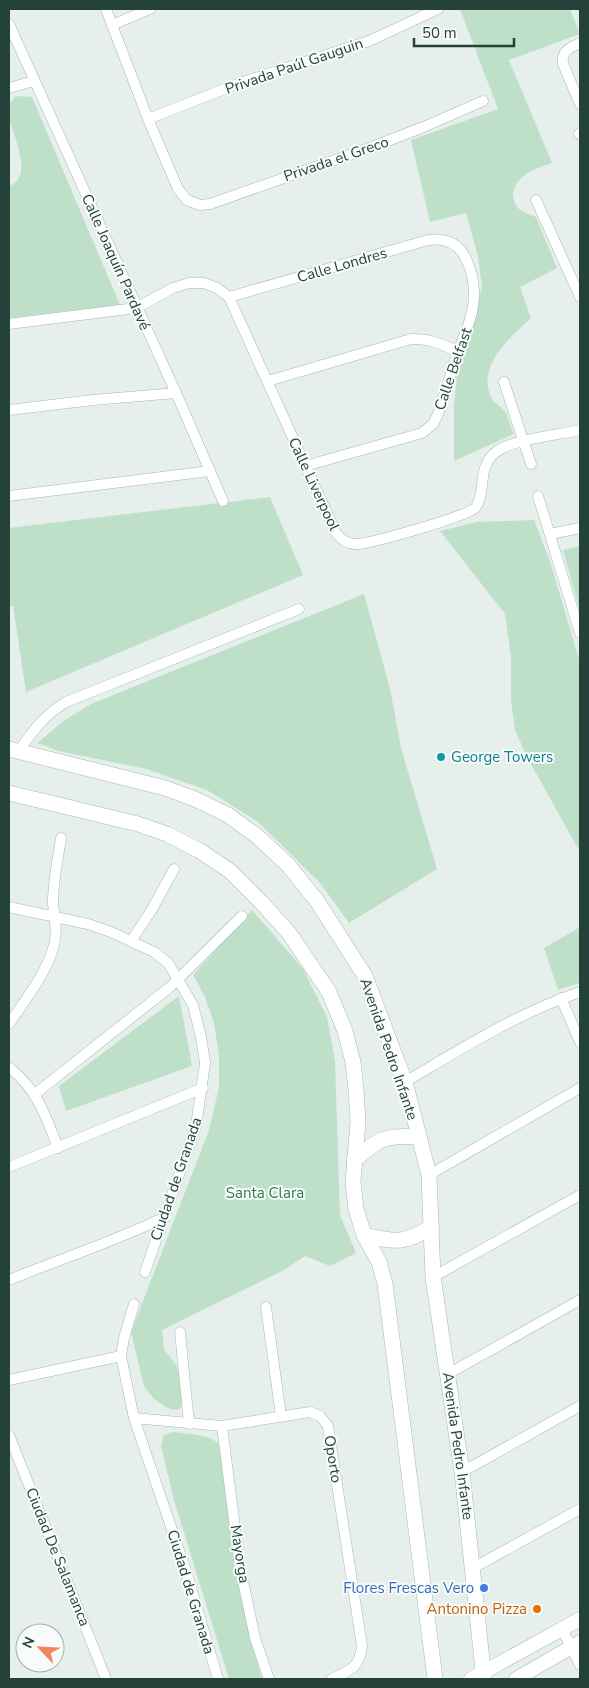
<svg xmlns="http://www.w3.org/2000/svg" width="589" height="1688" font-family="'Nunito Sans',sans-serif">
<style>
.green{fill:#bfe0c8}
.lines{fill:none;stroke-linecap:round;stroke-linejoin:round}
.minor-casing{stroke:#a8b8b2;stroke-width:11}
.tertiary-casing{stroke:#a8b8b2;stroke-width:15}
.secondary-casing{stroke:#a4bbb3;stroke-width:16}
.minor{stroke:#fff;stroke-width:10}
.tertiary{stroke:#fff;stroke-width:14}
.secondary{stroke:#fff;stroke-width:15}
.culture-dot{fill:#0f9aa8;stroke:#f7fbf9;stroke-width:2}
.shop-dot{fill:#3f7fe0;stroke:#f7fbf9;stroke-width:2}
.food-dot{fill:#e8710a;stroke:#f7fbf9;stroke-width:2}
.labels{text-anchor:middle;stroke-width:4;stroke-linejoin:round;paint-order:stroke}
.street-label{font-size:15px;fill:#24423a;stroke:#f7fbf9}
.culture-label{font-size:15px;fill:#0d838f;stroke:#f7fbf9;text-anchor:start}
.park-label{font-size:15px;fill:#2d7a4b;stroke:#f7fbf9}
.shop-label{font-size:15px;fill:#366cbe;stroke:#f7fbf9;text-anchor:end}
.food-label{font-size:15px;fill:#c56008;stroke:#f7fbf9;text-anchor:end}
</style>
<rect width="100%" height="100%" fill="#e6efeb"/>
<g class="green">
<path d="M460,9H570L580,34L509,60L552,163C536,168 516,175 513,193C513,198 515,205 518,208C522,212 531,215 536,217L557,268L520,287L531,318C510,338 475,366 492,399C495,404 502,407 506,413C509,419 511,428 514,434L454,461V406L457,374L482,287L478,256L466,213L430,222L411,140L498,109Z"/>
<path d="M16,96L32,97L120,305L9,318V186C36,176 11,134 9,115C8,112 9,107 9,104Z"/>
<path d="M270,497L303,575L26,692L13,606H9V528Z"/>
<path d="M534,520L550,561L580,663V852L528,759L515,730L511,701V656L505,614L440,531L477,522Z"/>
<path d="M580,546V611L563,550Z"/>
<path d="M364,594L390,689L401,748L437,869L349,923L320,883L257,821L207,790L146,769L59,751L37,743L65,720L91,704Z"/>
<path d="M252,910L303,969L327,1017L335,1061L340,1215L356,1253L330,1266L305,1256L284,1270L162,1330L164,1349L176,1365L179,1373L184,1404L179,1409L173,1410L166,1407L153,1398L144,1386L131,1332L209,1130L219,1087V1055L214,1023L205,997L193,975Z"/>
<path d="M580,927V983L558,990L544,948Z"/>
<path d="M179,996L192,1066L66,1111L59,1086Z"/>
<path d="M173,1432C188,1434 214,1434 223,1448C233,1464 227,1510 230,1531C237,1581 248,1631 262,1679H229L174,1500L161,1445L164,1435Z"/>
</g>
<g class="lines">
<g class="minor-casing">
<g id="minor">
<path d="M106,9L148,119L178,189L187,200L200,205L210,204L372,147L426,126L483,101"/>
<path d="M9,24L176,393L223,501"/>
<path d="M112,25L150,9"/>
<path d="M580,43C570,48 561,51 563,64L580,104"/>
<path d="M9,88L34,81"/>
<path d="M148,119L240,83L369,41L438,9"/>
<path d="M579,134L580,133"/>
<path d="M536,200L580,297"/>
<path d="M229,297L428,240C443,238 456,241 464,255C470,266 474,279 474,292C475,313 465,332 458,352C451,372 445,393 438,414L433,424L422,433L305,466"/>
<path d="M9,324L136,308L173,288L189,283H204L217,288L229,297L336,533C341,539 347,544 355,544C367,545 468,516 475,508C487,494 476,467 496,452C513,439 558,435 580,430"/>
<path d="M268,381L411,339C429,338 442,344 458,352"/>
<path d="M504,382L531,464"/>
<path d="M9,410L93,400L176,393"/>
<path d="M9,496L210,471"/>
<path d="M538,496L580,633"/>
<path d="M550,534L580,528"/>
<path d="M18,752C33,731 43,716 66,702L299,609"/>
<path d="M9,907L88,924L111,932L154,952L168,963L193,1005L201,1037L205,1063L196,1126L145,1272"/>
<path d="M131,941L151,911L174,869"/>
<path d="M561,998L580,1042"/>
<path d="M9,1024C25,1000 47,973 54,945C58,931 54,917 53,903C53,881 58,859 61,838"/>
<path d="M9,1067C38,1091 45,1114 58,1148"/>
<path d="M405,1082C461,1049 518,1013 580,992"/>
<path d="M35,1094L170,987L242,916"/>
<path d="M9,1167L203,1088"/>
<path d="M429,1175L580,1088"/>
<path d="M433,1277L580,1195"/>
<path d="M9,1280C60,1259 113,1242 163,1218"/>
<path d="M134,1304L124,1338L121,1356L134,1418L187,1574L218,1679"/>
<path d="M266,1307L281,1416"/>
<path d="M180,1332L189,1424"/>
<path d="M448,1374L580,1300"/>
<path d="M9,1380L121,1356"/>
<path d="M134,1418L222,1426L310,1412L320,1416L328,1426L362,1646C360,1668 349,1671 331,1679"/>
<path d="M222,1426L240,1567L255,1638L269,1679"/>
<path d="M9,1435L106,1679"/>
<path d="M462,1472L580,1406"/>
<path d="M473,1568L580,1509"/>
<path d="M562,1629L580,1665"/>
</g>
</g>
<g class="tertiary-casing">
<g id="tertiary">
<path d="M471,1679L580,1619"/>
<path d="M516,1679L580,1642"/>
</g>
</g>
<g class="secondary-casing">
<g id="secondary">
<path d="M9,749L165,788L195,799L228,815L258,837L288,865L317,901L365,976L405,1082L429,1175L433,1277L462,1472L484,1679"/>
<path d="M9,793L138,824L167,834L200,851L230,871L260,901L289,933L329,992L345,1031L353,1062L356,1090L358,1122L353,1182L356,1209L364,1235L379,1262L385,1284L435,1679"/>
<path d="M354,1161C378,1138 385,1135 419,1137"/>
<path d="M364,1235C394,1242 405,1245 432,1226"/>
</g>
</g>
<use href="#minor" class="minor"/>
<use href="#tertiary" class="tertiary"/>
<use href="#secondary" class="secondary"/>
</g>
<circle class="culture-dot" cx="441" cy="757" r="5"/>
<circle class="shop-dot" cx="484" cy="1588" r="5"/>
<circle class="food-dot" cx="537" cy="1609" r="5"/>
<g class="labels">
<g class="street-label">
<text transform="translate(294 66) rotate(-19)" y="5">Privada Paúl Gauguin</text>
<text transform="translate(336 159) rotate(-19)" y="5">Privada el Greco</text>
<text transform="translate(116 262) rotate(66)" y="5">Calle Joaquín Pardavé</text>
<text transform="translate(342 265) rotate(-16)" y="5">Calle Londres</text>
<text transform="translate(453 369) rotate(-71)" y="5">Calle Belfast</text>
<text transform="translate(314 484) rotate(65)" y="5">Calle Liverpool</text>
<text transform="translate(389 1049) rotate(71)" y="5">Avenida Pedro Infante</text>
<text transform="translate(176 1179) rotate(-71)" y="5">Ciudad de Granada</text>
<text transform="translate(458 1446) rotate(82)" y="5">Avenida Pedro Infante</text>
<text transform="translate(333 1459) rotate(81)" y="5">Oporto</text>
<text transform="translate(240 1554) rotate(81)" y="5">Mayorga</text>
<text transform="translate(58 1557) rotate(68)" y="5">Ciudad De Salamanca</text>
<text transform="translate(191 1592) rotate(73)" y="5">Ciudad de Granada</text>
</g>
<g class="culture-label">
<text x="451" y="762">George Towers</text>
</g>
<g class="park-label">
<text x="265" y="1198">Santa Clara</text>
</g>
<g class="shop-label">
<text x="474" y="1593">Flores Frescas Vero</text>
</g>
<g class="food-label">
<text x="527" y="1614">Antonino Pizza</text>
</g>
</g>
<rect width="589" height="1688" fill="none" stroke="#24423a" stroke-width="20"/>
<g transform="translate(40 1648) rotate(295)"><circle r="24" fill="#f7fbf9" stroke="#a3b1ad"/>
<path d="M0-4L9 19L0 12L-9 19Z" fill="#f4845f"/>
<text y="-8" font-size="14" font-weight="bold" text-anchor="middle" fill="#24423a">N</text>
</g>
<path d="M414 38v8h100v-8" fill="none" stroke="#24423a" stroke-width="2.5"/>
<text x="422" y="38" font-size="15" fill="#24423a" stroke="#f7fbf9" stroke-width="4" paint-order="stroke">50 m</text>
</svg>
